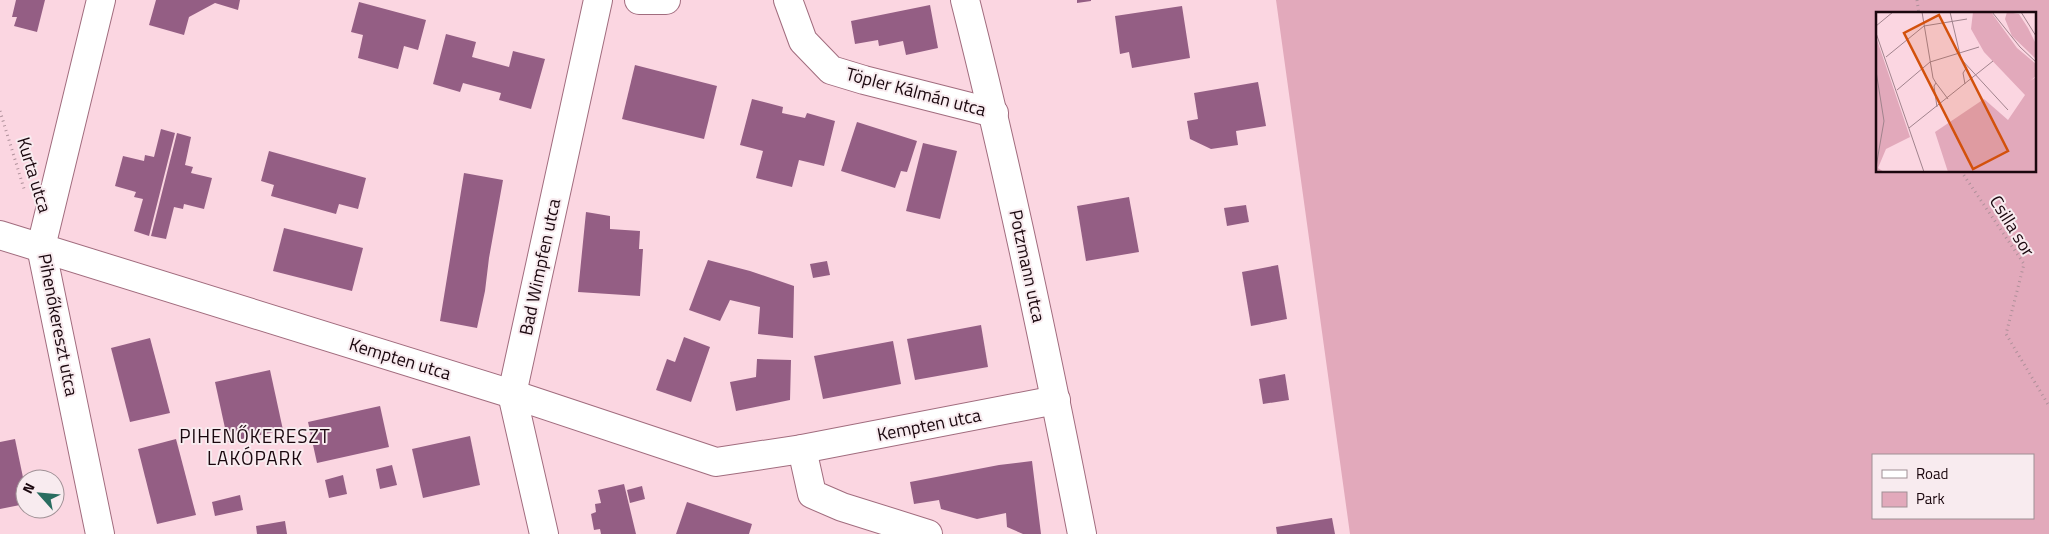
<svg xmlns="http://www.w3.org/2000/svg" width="2049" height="534" font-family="'Titillium Web',sans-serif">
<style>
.green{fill:#e2a9bb;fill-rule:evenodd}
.building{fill:#945e84}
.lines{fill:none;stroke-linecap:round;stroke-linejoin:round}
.minor-casing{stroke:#a16c7e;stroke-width:30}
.path{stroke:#af909a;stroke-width:3;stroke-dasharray:1 4;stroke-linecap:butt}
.minor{stroke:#fff;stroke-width:28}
.labels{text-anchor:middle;stroke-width:4;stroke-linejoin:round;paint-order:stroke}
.street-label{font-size:18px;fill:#1a070e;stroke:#f8ebef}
.neighbourhood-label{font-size:19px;letter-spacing:1px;fill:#1a070e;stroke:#f8ebef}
.inset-road{fill:none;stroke:#a1838d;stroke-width:1}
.view{fill:#d3510c;fill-opacity:0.15;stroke:#d3510c;stroke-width:2.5}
.inset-edge{fill:none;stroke:#1a070e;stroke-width:2.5}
</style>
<rect width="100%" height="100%" fill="#fbd6e1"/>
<path class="green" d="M1276,0H2049V534H1350ZM1878,14H2035V171H1878ZM1873,455H2033V518H1873Z"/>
<g class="building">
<path d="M16,0H45L37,32L14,26L17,17H12Z"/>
<path d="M156,0H240L238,10L215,3L189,17L184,35L149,25Z"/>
<path d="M1077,0H1091V1L1077,3Z"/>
<path d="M359,2L426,20L418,50L404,46L398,69L358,58L363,35L351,32Z"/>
<path d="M930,5L938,48L906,55L903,41L879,46L878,40L855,44L851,21Z"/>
<path d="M1182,6L1190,58L1132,68L1129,52L1120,54L1115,16Z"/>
<path d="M446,34L476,42L472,57L509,67L513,51L545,59L531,109L499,100L501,93L463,83L460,92L433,84Z"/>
<path d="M635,65L717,86L704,139L622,119Z"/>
<path d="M1258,82L1266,126L1236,131L1238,145L1211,149L1190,139L1187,121L1198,119L1194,93Z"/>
<path d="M752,99L783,107L782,113L805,118L807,113L835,121L824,166L799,160L792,187L756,178L763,151L740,145Z"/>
<path d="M857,122L917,141L907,172L901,171L895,188L841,171Z"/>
<path d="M161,129L175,133L149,236L134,231L143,199L134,197L136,192L115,186L123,156L144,161L145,155L154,157Z"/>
<path d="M177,133L191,137L185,165L193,167L191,173L212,178L204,209L184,204L183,209L174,207L166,239L151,236Z"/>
<path d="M923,143L957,151L940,219L906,211Z"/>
<path d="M269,151L366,178L358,209L339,204L336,214L271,196L274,185L261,181Z"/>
<path d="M464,173L503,180L489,258L485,291L477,328L440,321Z"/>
<path d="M1129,197L1139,252L1086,261L1077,206Z"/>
<path d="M1246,205L1249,222L1227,226L1224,208Z"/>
<path d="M586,212L610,216V229L640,231L639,249H643L640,296L578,292Z"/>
<path d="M284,228L363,248L352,291L273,271Z"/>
<path d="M708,260L750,271L794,286L793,338L758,334L760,307L730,300L720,321L689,310Z"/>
<path d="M827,261L830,275L813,278L810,264Z"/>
<path d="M1278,265L1287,319L1251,326L1242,272Z"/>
<path d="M981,325L988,367L915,380L907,339Z"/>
<path d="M684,337L710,347L691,402L656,390L667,359L675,362Z"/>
<path d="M150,338L170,413L130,422L111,348Z"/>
<path d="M893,341L901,384L823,399L814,356Z"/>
<path d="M757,359L791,360L790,400L736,411L730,382L756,377Z"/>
<path d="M270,370L283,430L228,442L215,382Z"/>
<path d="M1285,374L1289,400L1263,404L1259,379Z"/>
<path d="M380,406L389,447L317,463L308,422Z"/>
<path d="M470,436L480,485L423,498L412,449Z"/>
<path d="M15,439L25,487V504L0,509V442Z"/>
<path d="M176,439L196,515L157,524L138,449Z"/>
<path d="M1032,461L1041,534H1023L1007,527L1006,513L977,519L941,509L939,500L914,504L910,482L999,465Z"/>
<path d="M392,465L397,485L380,489L376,469Z"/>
<path d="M343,475L347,494L329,498L325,480Z"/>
<path d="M624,484L636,534H601L600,529L594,530L591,514L596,512L595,504L601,503L598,490Z"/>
<path d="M642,486L645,499L630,503L627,490Z"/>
<path d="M240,495L243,510L215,516L212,502Z"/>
<path d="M687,502L752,524L749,534H676Z"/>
<path d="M1332,518L1335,534H1277L1276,527Z"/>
<path d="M285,521L287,534H257L256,526Z"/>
</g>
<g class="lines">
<g class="minor-casing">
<g id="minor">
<path d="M639,0H666"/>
<path d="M788,0L803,41L831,70L864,80L994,113"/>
<path d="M965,0C1010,177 1047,355 1082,534"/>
<path d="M0,235L512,394L716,462L802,449L812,494L842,507L928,534"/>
<path d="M802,449L1056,400"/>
<path d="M100,534L41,247L101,0"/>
<path d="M544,534L512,394L598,0"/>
</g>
</g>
<g class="path">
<path d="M1917,0L1919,14"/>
<path d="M0,111L25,192"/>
<path d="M1961,171L2024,264L2006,334L2049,406"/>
</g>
<use href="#minor" class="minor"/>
</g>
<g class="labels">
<g class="street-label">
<text transform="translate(916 92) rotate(15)" y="6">Töpler Kálmán utca</text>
<text transform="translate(34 175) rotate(73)" y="6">Kurta utca</text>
<text transform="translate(2012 226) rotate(58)" y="6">Csilla sor</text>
<text transform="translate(1027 266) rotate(78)" y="6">Potzmann utca</text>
<text transform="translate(540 267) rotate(-78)" y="6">Bad Wimpfen utca</text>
<text transform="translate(58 325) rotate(79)" y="6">Pihenőkereszt utca</text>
<text transform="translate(400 359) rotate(17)" y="6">Kempten utca</text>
<text transform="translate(929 425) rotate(-11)" y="6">Kempten utca</text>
</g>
<g class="neighbourhood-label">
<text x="255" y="443">PIHENŐKERESZT<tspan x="255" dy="22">LAKÓPARK</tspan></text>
</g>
</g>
<g transform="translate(1876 12)">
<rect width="160" height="160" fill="#fbd6e1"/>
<path d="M97,0H115L141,36L160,52V64L154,69L160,65V160H72L59,120L108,87L132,108L149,83L108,40L95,17ZM131,0L143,2L152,16L160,32V47L136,24L129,7ZM0,25L34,125L10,137L2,156L8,160H0Z" fill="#e2a9bb"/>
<path class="inset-road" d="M46,0L57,66L60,71L58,74L61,95M74,0L85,47L132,98M116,0L144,35L160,50M145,0L160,24M0,14L17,0M0,21L48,160M10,45L48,14L91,7M0,59L8,109L0,155M60,71L72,87M89,72L87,61L91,55M21,78L54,50L103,35M33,116L117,49"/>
<path class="view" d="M63,3L132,139L97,157L28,21Z"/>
<rect width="160" height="160" class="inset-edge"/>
</g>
<rect x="1872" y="454" width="162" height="65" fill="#f8ebef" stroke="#9f9095"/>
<rect x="1882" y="470" width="25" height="8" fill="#ffffff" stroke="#9f9095"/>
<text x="1916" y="479" font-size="15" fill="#1a070e">Road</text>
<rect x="1882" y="492" width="25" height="15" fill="#e2a9bb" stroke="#9f9095"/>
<text x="1916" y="504" font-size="15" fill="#1a070e">Park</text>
<g transform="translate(40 494) rotate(297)"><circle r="24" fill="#f8ebef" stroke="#9f9095"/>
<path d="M0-4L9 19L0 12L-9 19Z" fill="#296d60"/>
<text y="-8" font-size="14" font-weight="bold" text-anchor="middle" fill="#1a070e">N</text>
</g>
</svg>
